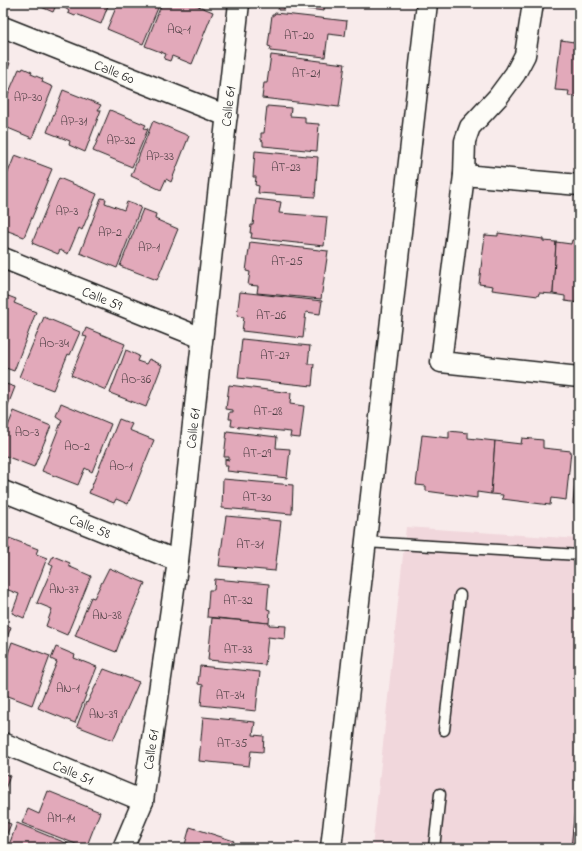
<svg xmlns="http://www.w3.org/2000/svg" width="582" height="851" font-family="'Indie Flower',sans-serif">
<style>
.built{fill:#f1d7dc}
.building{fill:#e2a9ba;stroke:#1c1c1c}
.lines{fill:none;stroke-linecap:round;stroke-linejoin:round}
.service-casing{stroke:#1c1c1c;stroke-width:13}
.minor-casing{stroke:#1c1c1c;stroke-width:23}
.service{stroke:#fdfcf7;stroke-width:10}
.minor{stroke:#fdfcf7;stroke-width:20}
.labels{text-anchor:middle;stroke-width:3;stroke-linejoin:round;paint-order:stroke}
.number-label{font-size:12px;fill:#4e3f44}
.street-label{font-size:14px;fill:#1c1c1c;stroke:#fdfcf7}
</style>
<rect width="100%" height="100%" fill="#f8ebeb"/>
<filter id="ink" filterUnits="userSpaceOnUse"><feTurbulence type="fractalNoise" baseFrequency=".025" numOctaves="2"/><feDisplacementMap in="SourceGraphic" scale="8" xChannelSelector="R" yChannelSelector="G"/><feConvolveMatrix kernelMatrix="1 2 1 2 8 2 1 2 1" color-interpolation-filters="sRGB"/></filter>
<g filter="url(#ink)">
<path class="built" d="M406,527L579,539V848H372Z"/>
<g class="building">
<path d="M32,3H57L53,12Z"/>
<path d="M67,3H109L101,24L76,14L75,16L68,13L69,11L65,8Z"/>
<path d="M118,3H160L143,44L107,29Z"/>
<path d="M162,3H191L213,12L192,64L172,56L170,61L164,59L166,54L145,46Z"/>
<path d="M275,3H325L324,11L284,6V10H278L279,6L275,5Z"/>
<path d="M275,13L347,21L345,36L328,34L325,57L270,51L271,47L268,46L272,15H274Z"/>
<path d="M575,39H579V97L568,96L569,91L555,90L561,40L574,42Z"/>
<path d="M271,55L345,64L339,107L262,98L264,83H267Z"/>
<path d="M3,61L10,63L3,82Z"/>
<path d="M23,68L32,72L31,74L43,79L42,82L53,87L32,138L3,126V106L19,69L22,70Z"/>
<path d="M63,90L101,105L98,110H101L85,152L69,145L70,141L47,132Z"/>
<path d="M267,106L291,108L290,116L305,117V123L319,124L317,151L263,146V141L261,140V133H264Z"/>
<path d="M110,110L146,125L144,128L148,129L132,167L93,151Z"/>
<path d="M153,121L189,136L171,182L166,179L161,190L131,176Z"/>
<path d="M255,151L318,157L315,197L258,193L259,186L255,185L256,177H253Z"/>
<path d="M15,155L52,169L24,237L3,229V185Z"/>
<path d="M59,178L97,194L82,230L79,228L68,254L60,250L58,254L32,243Z"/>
<path d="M101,198L106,199L105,203L124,210L127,202L141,207L117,268L80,253Z"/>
<path d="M256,199L281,202L279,213L327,217L324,246L251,238L252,233H250L251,225H253Z"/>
<path d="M143,209L156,214L155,219L178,229L157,280L120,266Z"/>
<path d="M498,233L543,239V241L556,242L553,294L539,293L538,296L492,290L493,286L479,284L485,235L498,236Z"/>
<path d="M572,240L579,241V303L565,301V296L553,294L556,242L571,244Z"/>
<path d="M250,242L328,251L321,299L257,293L258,286L248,285L250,272L246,271Z"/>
<path d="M240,292L322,301L320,314L306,312L303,338L242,331L244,317L237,316Z"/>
<path d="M3,294L16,299L14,303L36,312L14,371L3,367Z"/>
<path d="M44,317L80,332L70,355L68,354L53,390L19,377Z"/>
<path d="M86,328L125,344L106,390L71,375L87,337L83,336Z"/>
<path d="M242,339L310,346L308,364H314L312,386L238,378Z"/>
<path d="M126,350L139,356L137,361L146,364L149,359L162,365L146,407L110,393Z"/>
<path d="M3,383L15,387L3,418Z"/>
<path d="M229,385L291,393L290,404L304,406L300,438L290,437L291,432L231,426L232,419H229L230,412H233V410L226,409Z"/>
<path d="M61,403L111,424L92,472L85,468L78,485L42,471L62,420L56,416Z"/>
<path d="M14,411L51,426L34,467L3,455V439Z"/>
<path d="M119,419L132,424L129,430L154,440L128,504L116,499L114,503L89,493Z"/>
<path d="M227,431L277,437L276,448L290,449L287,478L227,471L228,466H225V459L229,460V457H224Z"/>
<path d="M449,431L468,433V438L495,441L491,494L477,492V498L426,491V486L416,485L422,435L449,438Z"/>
<path d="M522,438L543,440V448L571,451L566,500L551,498L550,505L502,499L503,495L491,494L495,441L521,444Z"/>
<path d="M578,447H579V504H573Z"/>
<path d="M223,479L293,485L292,514L222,508Z"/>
<path d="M226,516L281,521L275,571L219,566Z"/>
<path d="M9,538L38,549L36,554L47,558L24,618L12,613L19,594L3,588V564L9,548L6,547Z"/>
<path d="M53,556L70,563L68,566L91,576L67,635L46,626L52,609L37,603L53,566L49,564Z"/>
<path d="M109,568L145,583L123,633L116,652L75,636L91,597L94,598Z"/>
<path d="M215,579L269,584L267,609L270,610L269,623L207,617L209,590H214Z"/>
<path d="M212,618L269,623V625L286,626L285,639L268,637L265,665L208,660Z"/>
<path d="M3,624L11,627L3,649Z"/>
<path d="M12,642L50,656L32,705L3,694V668Z"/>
<path d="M56,647L75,655L74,658L97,667L75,723L38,708L57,662L51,659Z"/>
<path d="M200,666L260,672L256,711L201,705L203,685L198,684Z"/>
<path d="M104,669L139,682L113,740L77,726L86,702L87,703Z"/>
<path d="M203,717L255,722L253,735L264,736L263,752L251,751L249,766L199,761Z"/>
<path d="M579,768V848H571Z"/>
<path d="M3,773L10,776L3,794Z"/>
<path d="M48,791L100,812L86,848L22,823L28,809L39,814Z"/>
<path d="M3,821L11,824L6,836L3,834V835Z"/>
<path d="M17,823L78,848H17L9,845Z"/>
<path d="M190,827L234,841L231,848H184Z"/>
</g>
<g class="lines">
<g class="service-casing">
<g id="service">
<path d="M365,542L579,555"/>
<path d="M444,730L460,595"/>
<path d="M434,848L440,794"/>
</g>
</g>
<g class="minor-casing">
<g id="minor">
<path d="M533,3L525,55L515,74L498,97L470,127L465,141L464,175L441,362L579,377"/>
<path id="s1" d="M3,27L227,116"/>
<path d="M464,175L579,185"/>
<path id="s2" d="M3,258L202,338"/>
<path id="s3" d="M3,491L178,561"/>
<path id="s4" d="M3,743L143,801"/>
<path id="s5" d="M123,848L143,801L178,561L239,3"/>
<path d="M331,848L427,3"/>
</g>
</g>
<use href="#service" class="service"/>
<use href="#minor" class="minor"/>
</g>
</g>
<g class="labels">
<g class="number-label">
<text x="179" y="33">AQ-1</text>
<text x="299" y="39">AT-20</text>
<text x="306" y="77">AT-21</text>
<text x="28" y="101">AP-30</text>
<text x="74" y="125">AP-31</text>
<text x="121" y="144">AP-32</text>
<text x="160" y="160">AP-33</text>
<text x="286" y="171">AT-23</text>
<text x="67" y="215">AP-3</text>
<text x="110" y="236">AP-2</text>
<text x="149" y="251">AP-1</text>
<text x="287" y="265">AT-25</text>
<text x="271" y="319">AT-26</text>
<text x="54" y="347">AO-34</text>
<text x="275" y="359">AT-27</text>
<text x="136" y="383">AO-36</text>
<text x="268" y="415">AT-28</text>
<text x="27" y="436">AO-3</text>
<text x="77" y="450">AO-2</text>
<text x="257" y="457">AT-29</text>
<text x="121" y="470">AO-1</text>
<text x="257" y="501">AT-30</text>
<text x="250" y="548">AT-31</text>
<text x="64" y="593">AN-37</text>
<text x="238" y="604">AT-32</text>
<text x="107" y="619">AN-38</text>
<text x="238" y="653">AT-33</text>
<text x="68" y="692">AN-1</text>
<text x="230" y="699">AT-34</text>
<text x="103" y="718">AN-39</text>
<text x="232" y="747">AT-35</text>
<text x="61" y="822">AM-14</text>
</g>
<g class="street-label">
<text dy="5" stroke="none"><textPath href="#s1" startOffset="120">Calle 60</textPath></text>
<text dy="5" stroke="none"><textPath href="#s5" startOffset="751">Calle 61</textPath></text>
<text dy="5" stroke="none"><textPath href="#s2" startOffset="107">Calle 59</textPath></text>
<text dy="5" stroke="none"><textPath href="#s5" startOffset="427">Calle 61</textPath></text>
<text dy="5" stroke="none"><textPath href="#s3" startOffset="94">Calle 58</textPath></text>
<text dy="5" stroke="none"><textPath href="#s5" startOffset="103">Calle 61</textPath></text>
<text dy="5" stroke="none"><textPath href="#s4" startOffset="76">Calle 51</textPath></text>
</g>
</g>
<rect width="582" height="851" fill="none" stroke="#fdfcf7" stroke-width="16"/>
<rect x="8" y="8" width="566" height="835" fill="none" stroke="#1c1c1c" stroke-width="1.5" filter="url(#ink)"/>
</svg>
